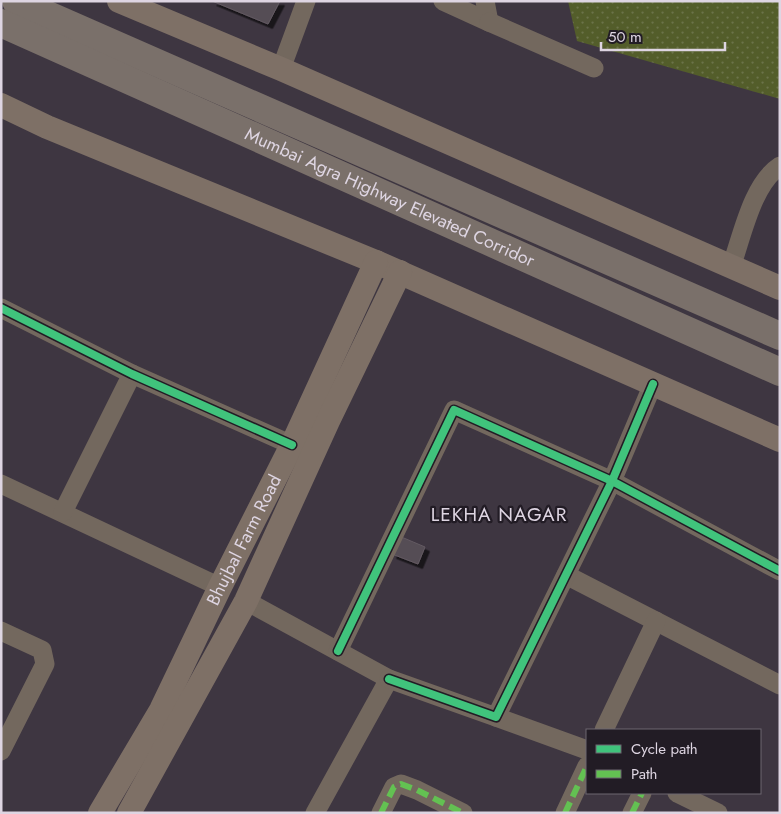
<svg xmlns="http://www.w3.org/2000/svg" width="781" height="814" font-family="Jost,sans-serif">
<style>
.grass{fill:url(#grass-dots)}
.building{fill:#554d55;stroke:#635a62;filter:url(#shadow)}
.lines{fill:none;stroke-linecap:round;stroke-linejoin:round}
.minor{stroke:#73685e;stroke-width:19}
.major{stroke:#7e7066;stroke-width:24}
.highway{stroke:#7a706a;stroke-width:28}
.quiet{stroke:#63c152;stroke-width:6;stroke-dasharray:12 6;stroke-linecap:butt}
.cycleway-casing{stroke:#221c25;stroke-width:11}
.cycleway{stroke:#40c37c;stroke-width:8}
.labels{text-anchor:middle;stroke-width:4.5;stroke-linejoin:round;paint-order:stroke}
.street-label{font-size:18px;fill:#ded5e2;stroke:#221c25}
.neighbourhood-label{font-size:19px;letter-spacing:1px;fill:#ded5e2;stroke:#221c25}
</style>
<defs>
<pattern id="grass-dots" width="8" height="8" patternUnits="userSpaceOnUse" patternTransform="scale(1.25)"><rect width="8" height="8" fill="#535d2a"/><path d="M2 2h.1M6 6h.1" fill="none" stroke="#6b7349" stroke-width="1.8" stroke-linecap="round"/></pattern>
<filter id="shadow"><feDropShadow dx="4.5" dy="4.5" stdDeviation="0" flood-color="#0009"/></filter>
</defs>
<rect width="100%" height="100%" fill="#3e3641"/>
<path class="grass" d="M568,1H780V99L577,41Z"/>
<g class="building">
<path d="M212,1H280L268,24Z"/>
<path d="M399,536L425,547L418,564L392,554Z"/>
</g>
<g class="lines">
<g class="minor">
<path d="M443,1L489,22L485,1"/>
<path d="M489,22L594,68"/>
<path d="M281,69L306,1"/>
<path d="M731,267C742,237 752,184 780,166"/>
<path d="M1,308L132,374L292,445"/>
<path d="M1,484L220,587"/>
<path d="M63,512L132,374"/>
<path d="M566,575L780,685"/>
<path d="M246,601L389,679L315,813"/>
<path d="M1,631L42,650L45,664L1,751"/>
<path d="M338,651L454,410L612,481L780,571"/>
<path d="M389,679L496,717L612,481L653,384"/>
<path d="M496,717L587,750"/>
<path d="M604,730L656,621"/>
<path d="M677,793L718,813"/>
<path d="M381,813L394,787L401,784L417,790L463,813"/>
<path d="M565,813L587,766"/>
<path d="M632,813L642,793"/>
</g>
<g class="major">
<path d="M119,1L281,69L780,288"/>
<path d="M1,105L47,127L376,262L780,440"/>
<path id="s1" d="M100,813L161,710L220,587L292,445L376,262"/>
<path d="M129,813L246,601L328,421L400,272"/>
</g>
<g class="highway">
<path d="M16,1L780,336"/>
<path id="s2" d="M1,23L780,372"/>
</g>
<g class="quiet">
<path d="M381,813L394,787L401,784L417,790L463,813"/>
<path d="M565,813L587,766"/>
<path d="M632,813L642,793"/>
</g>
<g class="cycleway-casing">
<g id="cycleway">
<path d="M1,308L132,374L292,445"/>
<path d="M338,651L454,410L612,481L780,571"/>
<path d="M389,679L496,717L612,481L653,384"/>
</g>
</g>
<use href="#cycleway" class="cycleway"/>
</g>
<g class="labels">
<g class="street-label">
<text dy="6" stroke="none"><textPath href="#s2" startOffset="426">Mumbai Agra Highway Elevated Corridor</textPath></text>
<text dy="6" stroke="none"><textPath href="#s1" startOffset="309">Bhujbal Farm Road</textPath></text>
</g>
<g class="neighbourhood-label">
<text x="499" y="521">LEKHA NAGAR</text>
</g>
</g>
<rect width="781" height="814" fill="none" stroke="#ded5e2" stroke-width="5"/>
<rect x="586" y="729" width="175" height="65" fill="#221c25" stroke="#6d6671"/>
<rect x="596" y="745" width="25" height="8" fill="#40c37c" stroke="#6d6671"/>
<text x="631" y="754" font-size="15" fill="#ded5e2">Cycle path</text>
<rect x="596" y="770" width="25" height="8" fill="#63c152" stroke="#6d6671"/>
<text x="631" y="779" font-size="15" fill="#ded5e2">Path</text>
<path d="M601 42v8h124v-8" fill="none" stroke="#ded5e2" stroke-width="2.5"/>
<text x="608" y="42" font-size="15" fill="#ded5e2" stroke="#221c25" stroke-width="4" paint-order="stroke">50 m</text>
</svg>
